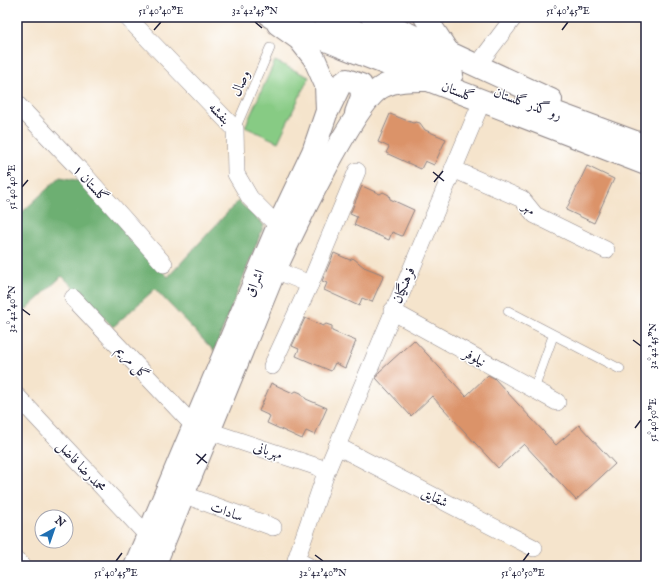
<svg xmlns="http://www.w3.org/2000/svg" width="663" height="583" font-family="'IM FELL English',Amiri,serif">
<style>
.green{fill:#87cb84;stroke:#547660}
.forest{fill:#6daf72;stroke:#486856}
.building{fill:#db9369}
.lines{fill:none;stroke-linecap:round;stroke-linejoin:round}
.service-casing{stroke:#8c8384;stroke-width:10}
.minor-casing{stroke:#8c8384;stroke-width:18}
.tertiary-casing{stroke:#8c8384;stroke-width:22}
.secondary-casing{stroke:#8c8384;stroke-width:24}
.primary-casing{stroke:#8c8384;stroke-width:24}
.service{stroke:#fff;stroke-width:9}
.minor{stroke:#fff;stroke-width:17}
.tertiary{stroke:#fff;stroke-width:21}
.secondary{stroke:#fff;stroke-width:22}
.primary{stroke:#fff;stroke-width:22}
.ticks{fill:none;stroke:#22223b;stroke-width:1.5}
.labels{text-anchor:middle;stroke-width:3;stroke-linejoin:round;paint-order:stroke}
.street-label{font-size:14px;fill:#22223b;stroke:#fff}
.neatline{fill:none;stroke:#22223b;stroke-width:1.5}
.ticks-label{font-size:10px;text-anchor:middle;fill:#22223b}
</style>
<rect width="100%" height="100%" fill="#fff"/>
<filter id="ink" filterUnits="userSpaceOnUse"><feTurbulence type="fractalNoise" baseFrequency=".025" numOctaves="2"/><feDisplacementMap in="SourceGraphic" scale="8" xChannelSelector="R" yChannelSelector="G"/><feConvolveMatrix kernelMatrix="1 2 1 2 8 2 1 2 1" color-interpolation-filters="sRGB"/></filter>
<filter id="wash" filterUnits="userSpaceOnUse"><feTurbulence type="fractalNoise" baseFrequency=".012" numOctaves="4" result="noise"/><feDisplacementMap in="SourceGraphic" scale="16" xChannelSelector="R" yChannelSelector="G"/><feGaussianBlur stdDeviation="0.9" result="paint"/><feColorMatrix in="noise" values="0 0 0 0 0 0 0 0 0 0 0 0 0 0 0 0 0 1.4 0 .05"/><feComposite in="paint" operator="in"/></filter>
<g filter="url(#wash)">
<rect width="100%" height="100%" fill="#f5e4cc"/>
<path class="green" d="M275,61L309,77L278,142L245,127Z"/>
<path class="forest" d="M60,177L82,181L168,277L238,201L264,225L214,351L155,289L113,327L62,276L17,318V217Z"/>
<g id="blocks">
<g class="building">
<path d="M390,114L413,123L416,122L420,123L425,130L446,139L434,165L425,161L421,169L386,153L389,147L378,142Z"/>
<path d="M587,166L614,179L594,223L566,210Z"/>
<path d="M362,186L380,194L383,192L389,195L390,199L414,210L402,236L392,232L389,240L354,225L357,217L350,214Z"/>
<path d="M334,253L350,260L353,258L364,267L384,275L372,302L362,298L359,306L324,290L327,283L322,281Z"/>
<path d="M305,318L323,326L326,324L332,326V331L356,341L345,368L335,363L331,371L296,356L299,349L292,346Z"/>
<path d="M414,340L466,396L488,375L494,378L556,445L579,425L615,464L576,500L524,444L498,468L432,396L411,416L376,378L379,372Z"/>
<path d="M271,383L293,393L296,391L301,393L306,399L327,408L315,435L306,431L302,439L267,423L270,416L259,411Z"/>
</g>
</g>
</g>
<g filter="url(#ink)">
<use href="#blocks" fill-opacity="0" stroke="#8c8384" stroke-width="1"/>
<g class="lines">
<g class="service-casing">
<g id="service">
<path d="M235,129L270,48"/>
<path d="M508,311L620,369"/>
<path d="M534,389L553,336"/>
</g>
</g>
<g class="minor-casing">
<g id="minor">
<path d="M127,17L235,129L236,174L250,198L278,226"/>
<path d="M477,66L514,17"/>
<path d="M17,104L81,171L164,264"/>
<path d="M453,169L522,199L535,215L606,250"/>
<path d="M275,270L310,284"/>
<path d="M73,298L193,425"/>
<path d="M392,311L557,402"/>
<path d="M272,366L310,284L357,171"/>
<path d="M17,396L148,536"/>
<path d="M209,431L327,470"/>
<path d="M337,446L534,548"/>
<path d="M182,494L273,527"/>
<path d="M308,566L296,560L327,470L482,101"/>
</g>
</g>
<g class="tertiary-casing">
<path id="tertiary" d="M17,563L20,566"/>
</g>
<g class="secondary-casing">
<g id="secondary">
<path d="M425,17L448,52"/>
<path d="M328,110L340,85L347,80L361,85L362,97L356,113"/>
<path d="M135,566L278,226L313,152L327,111L326,85L314,58L299,39L278,24"/>
<path d="M154,566L275,270C291,236 354,102 382,87C397,79 414,80 430,80"/>
</g>
</g>
<g class="primary-casing">
<g id="primary">
<path d="M271,17L343,47L646,164"/>
<path d="M324,17L452,74"/>
<path d="M372,17L551,100"/>
<path d="M527,102L646,146"/>
</g>
</g>
<use href="#service" class="service"/>
<use href="#minor" class="minor"/>
<use href="#tertiary" class="tertiary"/>
<use href="#secondary" class="secondary"/>
<use href="#primary" class="primary"/>
</g>
</g>
<path class="ticks" d="M255,22L262,28M154,30L161,22M562,30L568,22M433,172L444,181M434,182L443,171M22,187L28,180M22,309L30,315M633,340L641,346M635,428L641,420M196,454L207,463M197,464L206,454M315,555L323,561M116,561L122,553M523,561L529,553"/>
<g class="labels">
<g class="street-label">
<text transform="translate(240 83) rotate(-67)" y="5">وصال</text>
<text transform="translate(458 91) rotate(21)" y="5">گلستان</text>
<text transform="translate(528 103) rotate(20)" y="5">رو گذر گلستان</text>
<text transform="translate(220 113) rotate(46)" y="5">بنفشه</text>
<text transform="translate(91 183) rotate(48)" y="5">گلستان ۱</text>
<text transform="translate(530 208) rotate(45)" y="5">مهر</text>
<text transform="translate(254 283) rotate(-67)" y="5">اشراق</text>
<text transform="translate(403 285) rotate(-67)" y="5">فرهنگیان</text>
<text transform="translate(475 357) rotate(29)" y="5">نیلوفر</text>
<text transform="translate(133 362) rotate(47)" y="5">گل مریم</text>
<text transform="translate(268 450) rotate(18)" y="5">مهربانی</text>
<text transform="translate(82 466) rotate(47)" y="5">محمدرضا فاضل</text>
<text transform="translate(435 497) rotate(27)" y="5">شقایق</text>
<text transform="translate(227 511) rotate(20)" y="5">سادات</text>
</g>
</g>
<rect width="663" height="583" fill="none" stroke="#fff" stroke-width="44"/>
<g transform="translate(54 529) rotate(40)"><circle r="19" fill="#ffffff" stroke="#a7a7b1"/>
<path d="M0-3L7 15L0 10L-7 15Z" fill="#1f6fb2"/>
<text y="-6" font-size="11" font-weight="bold" text-anchor="middle" fill="#22223b">N</text>
</g>
<rect x="22" y="22" width="619" height="539" class="neatline"/>
<g class="ticks-label">
<text x="161" y="14">51°40'40"E</text>
<text x="255" y="14">32°42'45"N</text>
<text x="568" y="14">51°40'45"E</text>
<text transform="translate(11 187) rotate(-90)" y="4">51°40'40"E</text>
<text transform="translate(11 309) rotate(-90)" y="4">32°42'40"N</text>
<text transform="translate(652 346) rotate(-90)" y="4">32°42'45"N</text>
<text transform="translate(652 420) rotate(-90)" y="4">51°40'50"E</text>
<text x="116" y="576">51°40'45"E</text>
<text x="323" y="576">32°42'40"N</text>
<text x="523" y="576">51°40'50"E</text>
</g>
</svg>
